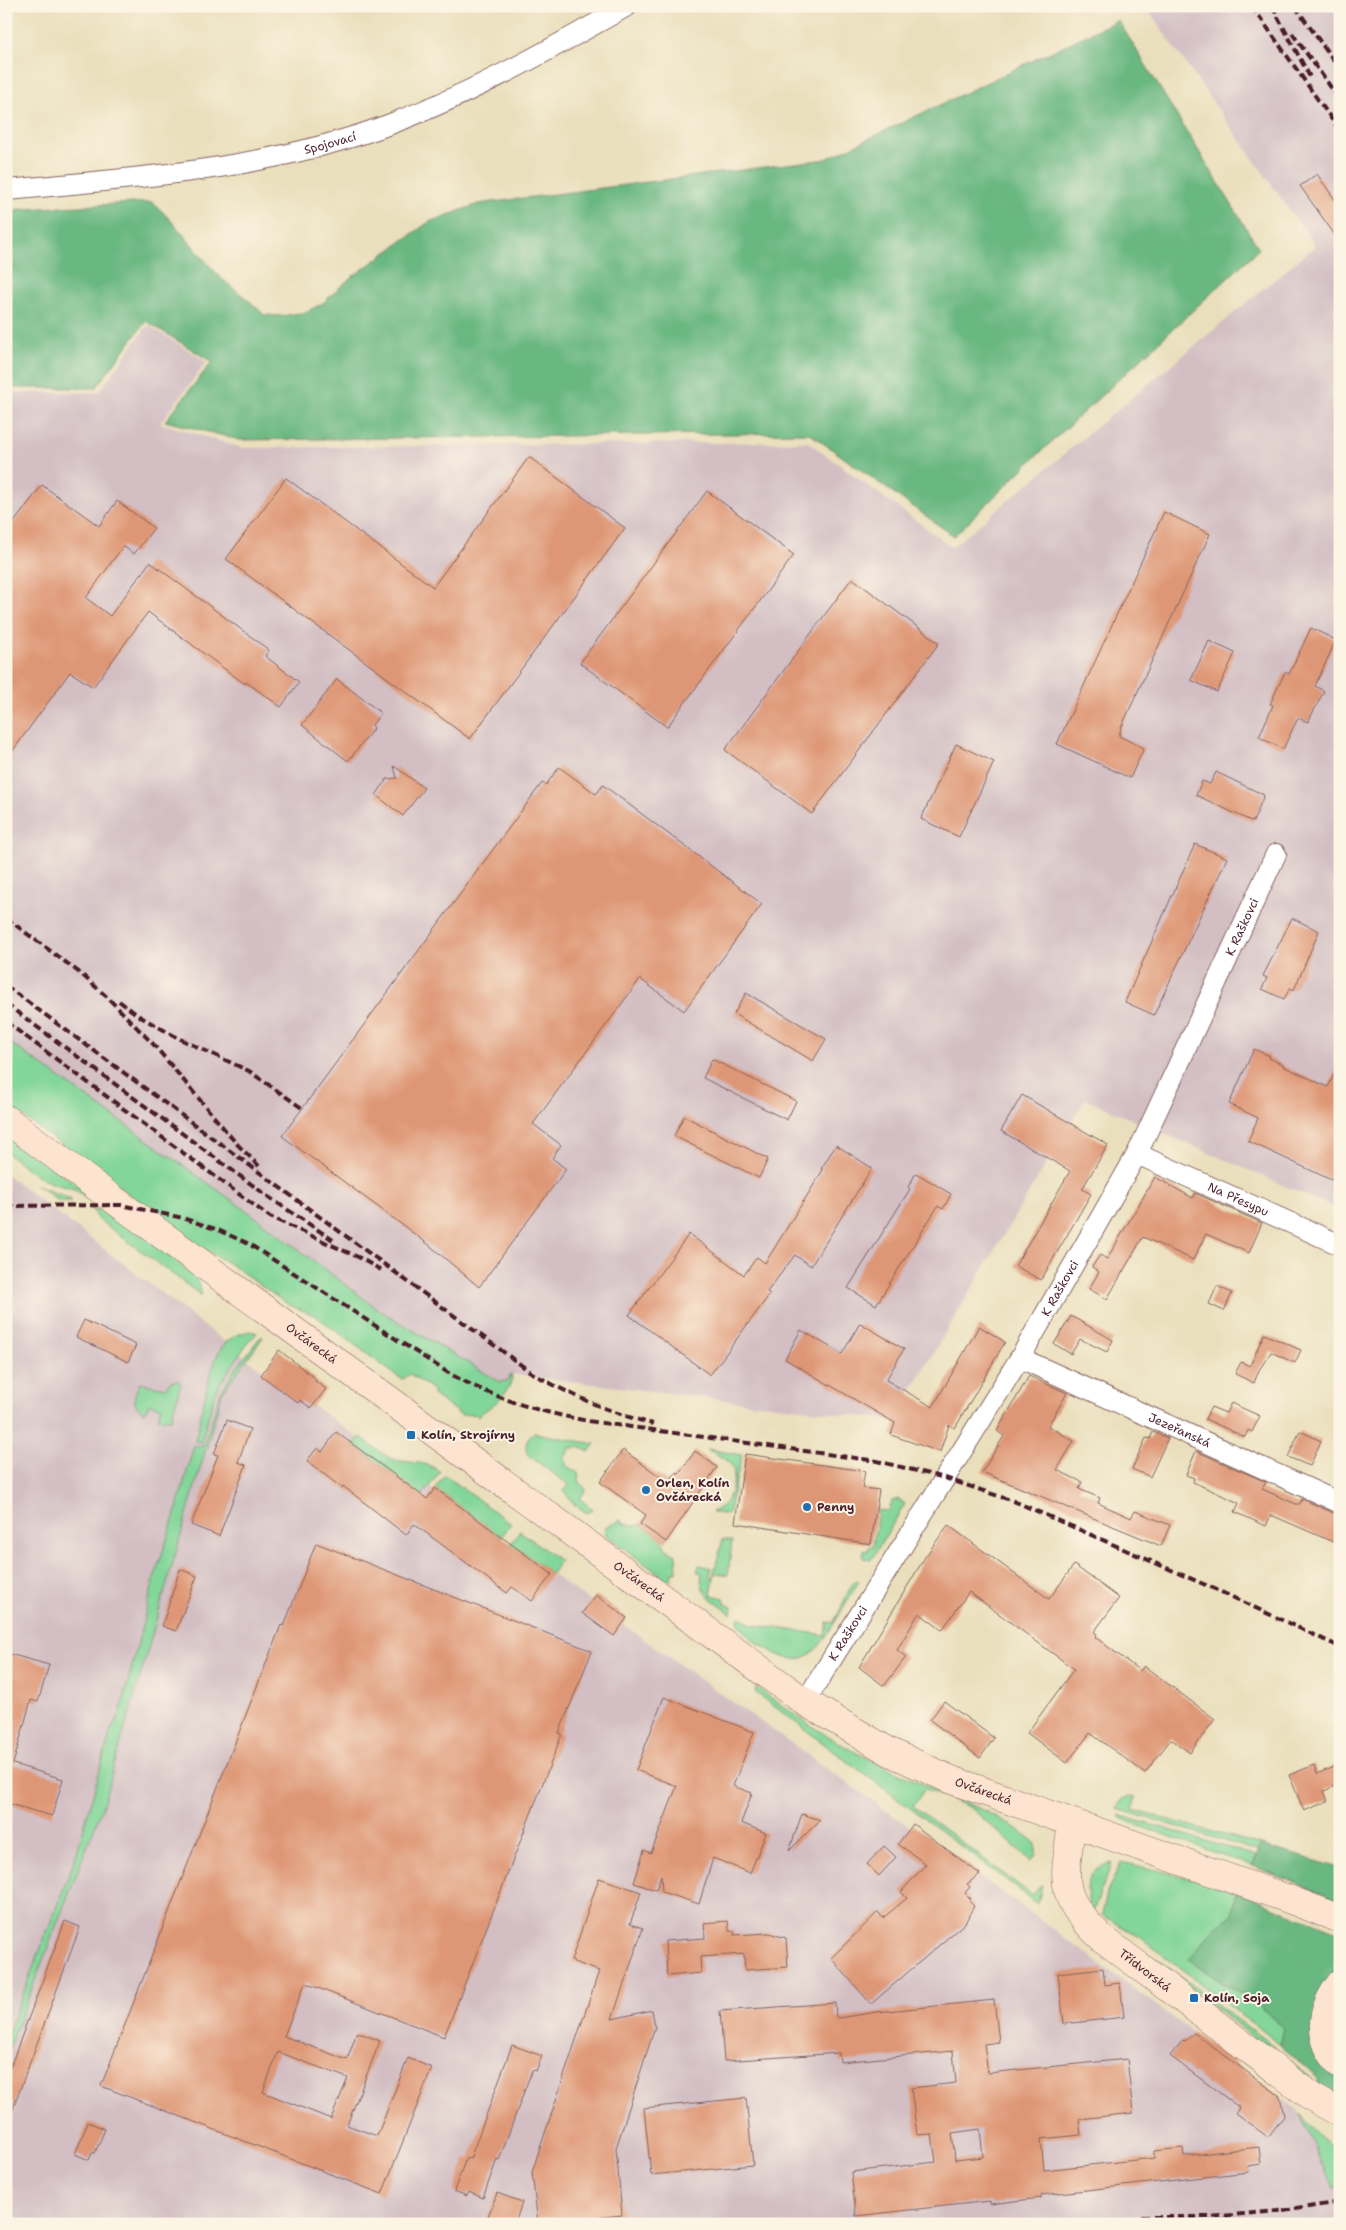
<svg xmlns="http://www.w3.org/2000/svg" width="1346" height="2230" font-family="'Shantell Sans',sans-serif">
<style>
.industrial{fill:#d2bec3}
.green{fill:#82d699;stroke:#667a62}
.forest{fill:#69b781;stroke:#5a6b56}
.building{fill:#de9776;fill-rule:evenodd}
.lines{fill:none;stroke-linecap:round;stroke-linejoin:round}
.minor-casing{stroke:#82625e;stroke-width:22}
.secondary-casing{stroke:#82625e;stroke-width:29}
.minor{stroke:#fff;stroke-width:20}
.secondary{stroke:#fde4d1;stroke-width:28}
.rail{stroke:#4a1f2b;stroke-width:4;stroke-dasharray:8 4;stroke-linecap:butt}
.poi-dot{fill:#1f6fb2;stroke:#fcf5e5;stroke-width:2}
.labels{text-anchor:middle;stroke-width:4;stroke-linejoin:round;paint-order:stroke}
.street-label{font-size:12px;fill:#4a1f2b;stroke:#fcf5e5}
.poi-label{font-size:12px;font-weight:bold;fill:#4a1f2b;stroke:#fcf5e5;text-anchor:start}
</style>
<rect width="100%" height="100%" fill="#fcf5e5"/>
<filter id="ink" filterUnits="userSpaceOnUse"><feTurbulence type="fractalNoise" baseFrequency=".02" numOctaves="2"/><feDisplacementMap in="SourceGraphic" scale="10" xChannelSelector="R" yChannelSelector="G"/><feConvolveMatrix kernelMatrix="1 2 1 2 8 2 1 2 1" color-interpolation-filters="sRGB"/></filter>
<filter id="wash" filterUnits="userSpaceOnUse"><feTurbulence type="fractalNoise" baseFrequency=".0096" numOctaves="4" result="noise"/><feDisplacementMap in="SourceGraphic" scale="20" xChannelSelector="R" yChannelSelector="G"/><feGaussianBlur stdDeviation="1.12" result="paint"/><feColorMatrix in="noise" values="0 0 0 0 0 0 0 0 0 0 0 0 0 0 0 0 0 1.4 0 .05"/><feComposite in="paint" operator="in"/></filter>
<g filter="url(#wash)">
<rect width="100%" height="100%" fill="#eadfbc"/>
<g class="industrial">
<path d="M1145,6H1340V1210L1085,1099L893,1420L511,1374L507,1381L500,1382L379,1310L250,1213L6,1040V393L99,392L148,325L207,362L160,423L242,448L808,442L952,547L1315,246Z"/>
<path d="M6,1174L254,1364L1023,1907L1298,2110L1334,2188H1340V2224H6Z"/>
</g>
<g class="green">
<path d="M6,1040L250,1213L379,1310L500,1382L507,1381L511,1374L512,1377C509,1395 491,1407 477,1416L475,1414L461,1415L432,1394L434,1391L410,1374L403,1379L397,1376L316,1316L287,1304L232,1265L204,1249L6,1104Z"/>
<path d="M6,1132L100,1202C83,1200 87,1196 74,1189C66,1186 58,1186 51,1183C35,1176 20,1163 6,1152Z"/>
<path d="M36,1185C45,1190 67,1196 72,1201H59Z"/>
<path d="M92,1209L110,1210L196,1276L202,1296L99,1220Z"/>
<path d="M251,1331L257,1333L246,1345L216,1390L201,1442L195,1441C201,1419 210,1363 222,1347C230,1337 239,1333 251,1331Z"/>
<path d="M261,1336L263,1337L222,1393L102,1808L6,2055V2038L75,1859L111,1730L120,1714L154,1579L178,1505L194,1445L203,1447L221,1392L236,1368Z"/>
<path d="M178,1380L181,1383L171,1419L158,1418L161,1407L149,1404L145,1412C130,1406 134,1395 140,1383L165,1388L170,1382Z"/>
<path d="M534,1433L595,1444L589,1452L577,1446L575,1449L571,1447L564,1459L567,1462L565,1465L578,1473L580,1483L586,1489L580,1499L593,1509L587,1513L574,1504L564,1491L569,1485L528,1455C524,1447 526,1437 534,1433Z"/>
<path d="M361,1437C370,1444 380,1453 390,1458C407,1465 425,1459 440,1472L422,1496L353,1444Z"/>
<path d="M707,1449L742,1455L728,1515L712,1512C716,1509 722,1507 725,1503C731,1497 736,1477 733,1468C729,1460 715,1454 707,1449Z"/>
<path d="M445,1475L511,1524L501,1537L435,1488Z"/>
<path d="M899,1499L905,1504L871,1560L863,1558L864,1550L868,1551L869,1547H873L878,1510L889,1511L892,1501Z"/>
<path d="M621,1520L622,1523L637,1526L639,1524L661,1538L666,1549L676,1554L677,1572H672L671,1581L667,1580L606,1535L604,1528Z"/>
<path d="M520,1531L560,1561L552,1574L511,1544Z"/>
<path d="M723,1539L732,1541L728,1575L715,1573L711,1595L724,1598L726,1604L732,1607L731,1614C717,1602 697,1595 702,1573L697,1572L699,1565L712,1568L709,1579H712Z"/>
<path d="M855,1581H859C851,1595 843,1608 835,1622C818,1651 804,1672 769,1650C755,1642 745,1636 738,1622L739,1617L749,1621V1624L825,1635L827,1622L833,1623C840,1613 849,1586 855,1581Z"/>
<path d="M756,1687C791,1712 832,1742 871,1760C895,1771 919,1783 944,1793C977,1808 1009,1819 1036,1844V1855L1031,1861L971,1808L925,1789L913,1806L1032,1895L1042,1884L1038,1904L755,1692Z"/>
<path d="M1129,1796L1135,1797L1133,1810L1261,1845L1258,1851L1117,1809L1121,1800Z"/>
<path d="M1119,1815L1256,1856L1253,1866L1137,1825L1123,1819Z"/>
<path d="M1121,1862L1199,1880L1237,1892L1232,1915L1214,1928L1189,1960L1260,2006L1284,2029L1280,2045L1140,1937L1102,1915L1107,1893Z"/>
<path d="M1112,1863L1092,1914C1084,1891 1083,1869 1112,1863Z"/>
<path d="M1152,1956L1200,1990L1197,1994L1150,1959Z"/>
<path d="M1210,1999L1265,2040L1312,2079V2083L1208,2002Z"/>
<path d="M1300,2114L1340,2159V2188H1334Z"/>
</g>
<g class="forest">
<path d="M1118,20L1259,249L1030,462L954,536L809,433L240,440L165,421L212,362L146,321L96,388H6V210L152,202C176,223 195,250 217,274C232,289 250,299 264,315L282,316L306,312L323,303L349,279L429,222L478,204L826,159Z"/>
<path d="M1261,1845L1340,1868V1901L1253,1866Z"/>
<path d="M1237,1892L1340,1933V1967L1330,1982L1332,2071L1340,2079L1338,2100L1318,2087V2079L1280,2045L1284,2029L1260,2006L1189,1960L1214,1928L1232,1915Z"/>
</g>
<g id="blocks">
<g class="building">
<path d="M1317,174L1340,207V242L1300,186Z"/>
<path d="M529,457L625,528L470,739L226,559L286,478L433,587Z"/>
<path d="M42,485L99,526L117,501L154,528L134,554L123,546L86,598L110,616L150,562L269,650L265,656L299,682L281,707L246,682L245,684L148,612L93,687L70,672L6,760V533Z"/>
<path d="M707,491L794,555L667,727L580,663Z"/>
<path d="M1164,512L1210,534L1121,728L1119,736L1144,748L1130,778L1057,744Z"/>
<path d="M852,578L939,643L812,814L725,750Z"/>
<path d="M1311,628L1336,640L1315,686L1324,691L1308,722L1298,718L1283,749L1259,737L1273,705L1270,704L1285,672L1289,674Z"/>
<path d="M1209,641L1235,653L1217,692L1191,680Z"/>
<path d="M337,679L381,713L372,725L374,728L348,761L302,725Z"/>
<path d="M956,744L994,762L959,837L921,819Z"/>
<path d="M394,766L424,788L403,816L376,795L387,779L397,778Z"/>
<path d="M559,767L596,794L603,785L762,904L684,1011L640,979L533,1124L561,1145L552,1158L566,1169L479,1287L428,1244L282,1136L542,783L546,785Z"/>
<path d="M1216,772L1264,795L1253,822L1196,795L1202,781L1210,784Z"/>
<path d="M1195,844L1227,858L1154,1015L1125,1002Z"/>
<path d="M1292,918L1319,931L1294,990L1290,988L1284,999L1262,989L1267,978L1263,976Z"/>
<path d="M746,993L826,1039L813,1061L734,1014Z"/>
<path d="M1254,1049L1270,1056L1269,1058L1284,1065L1283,1066L1328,1087L1340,1062V1184L1248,1141L1258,1118L1229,1104Z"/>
<path d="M712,1059L796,1101L787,1120L703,1078Z"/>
<path d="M1022,1095L1108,1145L1082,1189L1091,1194L1041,1280L1015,1266L1070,1171L1001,1131Z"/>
<path d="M684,1116L768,1159L759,1178L674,1136Z"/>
<path d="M836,1145L872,1168L811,1266L795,1255L767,1292L770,1294L710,1375L629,1315L689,1234L744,1275L757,1257L765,1263L823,1170L821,1169Z"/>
<path d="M916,1173L951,1194L943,1209L938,1206L876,1305L848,1288L910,1189L908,1187Z"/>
<path d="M1155,1177L1193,1198L1195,1193L1262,1223L1249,1253L1206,1234L1193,1260L1143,1237L1107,1299L1089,1289L1099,1272L1092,1267L1100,1255L1107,1259Z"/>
<path d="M1217,1286L1232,1293L1224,1311L1209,1304Z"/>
<path d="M1071,1316L1113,1340L1107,1352L1080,1339L1071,1354L1054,1344Z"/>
<path d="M84,1320L136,1345L128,1362L76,1337Z"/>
<path d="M860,1323L904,1349L886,1380L933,1407L979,1326L1005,1342L955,1428L949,1425L940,1452L891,1435L895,1423L785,1359L801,1330L842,1354Z"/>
<path d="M1264,1334L1301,1350L1295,1363L1271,1352L1259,1370L1254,1383L1235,1374L1241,1362L1250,1366Z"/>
<path d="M279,1350L316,1379L315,1381L326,1389L311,1408L300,1400L298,1403L261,1375Z"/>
<path d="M1029,1376L1067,1393L1048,1426L1074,1441L1057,1470L1082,1482L1079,1489L1100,1498L1098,1503L1131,1518L1135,1511L1170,1525L1161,1546L982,1472L1004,1436L997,1431Z"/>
<path d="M1231,1403L1260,1416L1252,1432L1248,1430L1245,1437L1205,1419L1211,1407L1226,1413Z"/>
<path d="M227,1420L250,1429L238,1462L246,1465L219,1536L191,1525L218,1455L214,1454Z"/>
<path d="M1300,1431L1321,1441L1310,1466L1288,1457Z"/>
<path d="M336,1432L427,1499L435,1488L552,1574L532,1601L512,1587L507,1593L414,1524L406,1535L343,1486L342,1488L307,1461L317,1448L322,1452Z"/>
<path d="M1153,1432L1168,1438L1150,1477L1132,1469L1146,1438L1150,1439Z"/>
<path d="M623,1450L669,1483L676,1472L679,1474L695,1451L717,1467L666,1542L640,1524L646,1515L600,1482Z"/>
<path d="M1196,1451L1266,1482L1262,1489L1296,1504H1300L1302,1499L1340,1516V1545L1271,1515L1266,1526L1235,1512L1239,1503L1193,1482L1194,1478L1186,1475Z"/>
<path d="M745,1454L865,1471L862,1488L879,1490L871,1544L735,1523Z"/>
<path d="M948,1525L1049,1599L1074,1565L1119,1598L1094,1632L1097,1634L1095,1637L1140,1671L1144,1666L1215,1719L1190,1753L1171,1739L1145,1773L1090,1733L1067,1763L1027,1733L1074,1669L969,1592L942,1630L919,1613L897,1650L906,1657L884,1686L859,1667L925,1557Z"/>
<path d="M316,1543L592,1651L559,1733L562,1734L444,2037L305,1983L284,2036L347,2060L357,2032L380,2041L347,2125L377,2136L408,2058L432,2068L382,2194L101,2086L281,1625L284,1626ZM278,2052L348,2078L331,2119L263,2092Z"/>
<path d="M180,1569L197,1576L176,1631L162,1626Z"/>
<path d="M596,1595L627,1618L614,1636L582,1613Z"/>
<path d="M6,1653L49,1665L38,1702L31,1700L13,1764L63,1779L52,1816L6,1803Z"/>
<path d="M664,1697L754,1732L733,1786L752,1793L741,1823L766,1833L750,1873L713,1858L699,1904L662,1892L661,1875L656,1890L634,1883L644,1850L651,1853L677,1786L636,1770Z"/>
<path d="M944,1701L994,1738L980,1758L930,1720Z"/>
<path d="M1340,1764V1784L1324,1791L1328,1801L1304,1811L1289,1775L1314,1765L1317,1774Z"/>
<path d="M802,1814L820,1820L789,1851Z"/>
<path d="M913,1824L980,1874L967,1884L970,1887L965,1893L971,1899L969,1901L974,1906L965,1923L871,2004L831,1958L878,1912L883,1918L907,1898L901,1892L926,1864L898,1844Z"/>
<path d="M884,1846L896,1857L879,1876L867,1864Z"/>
<path d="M599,1878L641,1892L630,1924L643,1928L612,2019L652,2010L655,2027L616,2148L622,2215L538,2224L532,2172L599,1971L571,1961Z"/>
<path d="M65,1921L80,1927L8,2122L6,2121V2078Z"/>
<path d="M728,1921L729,1931H734V1935L769,1933L786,1938L788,1967L745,1970L744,1954L700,1957L701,1973L667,1976L665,1941L705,1938L704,1923Z"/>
<path d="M1103,1968L1105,1985L1120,1983L1124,2017L1064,2024L1058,1973Z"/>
<path d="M994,2000L999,2042L984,2044L988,2073L1127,2059L1133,2113L1079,2119L1081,2135L1041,2139L1044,2170L1154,2158V2151L1183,2148L1184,2156L1259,2147L1261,2164L1248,2166L1249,2172L1041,2195V2198L1032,2199L990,2204V2201L856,2216L851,2172L936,2162L932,2134L917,2135L911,2088L956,2083L953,2051L840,2062L839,2053L724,2061L720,2011L835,2003L836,2017L838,2018L877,2012ZM980,2129L983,2157L955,2160L952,2133Z"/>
<path d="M1194,2033L1280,2096L1284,2116L1268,2137L1236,2114L1240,2108L1170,2056L1183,2040L1185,2041Z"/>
<path d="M512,2045L542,2056L536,2071L532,2070L499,2160L497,2159L483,2198L469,2192L467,2196L454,2191L466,2158L470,2159Z"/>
<path d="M746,2098L753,2165L651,2175L644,2108Z"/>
<path d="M88,2122L105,2129L95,2153H92L89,2160L75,2154Z"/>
<path d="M497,2193L522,2202L515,2224H485Z"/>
</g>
</g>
</g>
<g filter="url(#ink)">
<use href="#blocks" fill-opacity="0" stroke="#82625e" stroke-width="1"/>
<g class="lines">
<g class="minor-casing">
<g id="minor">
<path id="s1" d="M6,190C137,178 269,170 393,123C475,92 551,49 627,6"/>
<path id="s2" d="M1137,1154L1340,1245"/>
<path id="s3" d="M1020,1358L1340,1503"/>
<path id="s4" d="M805,1702L1020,1358L1137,1154L1276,854"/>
</g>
</g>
<g class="secondary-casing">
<g id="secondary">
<path id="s5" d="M6,1119L121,1205L805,1702L890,1752L949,1779L1291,1900L1340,1919"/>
<path id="s6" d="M1072,1824C1064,1880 1057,1896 1102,1938L1312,2097L1340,2113"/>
<path d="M1340,1984C1320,2010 1317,2039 1340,2064"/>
</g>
</g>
<use href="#minor" class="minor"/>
<use href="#secondary" class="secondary"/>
<g class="rail">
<path d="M1252,6L1340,131"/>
<path d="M1272,6L1311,79"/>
<path d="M1295,6L1340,70"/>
<path d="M1292,33L1340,100"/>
<path d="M6,918L80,973L107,997L154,1045L236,1143L259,1166"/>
<path d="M6,986L532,1373C570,1395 611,1413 653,1424"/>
<path d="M119,1001L139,1016L180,1039L249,1071L302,1108"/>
<path d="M6,1004L270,1198L333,1240"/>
<path d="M6,1022L270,1217L360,1258L381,1270"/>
<path d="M6,1206L121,1205L183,1218L218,1230L249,1244L450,1374C497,1399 535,1411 588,1421L877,1461L945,1478L1016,1502L1217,1590L1340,1647"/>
<path d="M1283,2211L1340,2202"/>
<path d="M1141,2217H1210L1288,2210"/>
</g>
</g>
</g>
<g class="poi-dot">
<rect x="406" y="1430" width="10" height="10" rx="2.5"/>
<circle cx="646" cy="1490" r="5"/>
<circle cx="807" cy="1507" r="5"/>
<rect x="1189" y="1993" width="10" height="10" rx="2.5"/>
</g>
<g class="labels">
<g class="street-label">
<text dy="4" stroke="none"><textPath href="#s1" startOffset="328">Spojovací</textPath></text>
<text dy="4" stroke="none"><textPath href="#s4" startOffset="891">K Raškovci</textPath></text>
<text dy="4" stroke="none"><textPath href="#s2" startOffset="111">Na Přesypu</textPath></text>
<text dy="4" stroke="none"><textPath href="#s4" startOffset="486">K Raškovci</textPath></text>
<text dy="4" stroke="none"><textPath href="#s5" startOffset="379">Ovčárecká</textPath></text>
<text dy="4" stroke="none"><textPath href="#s3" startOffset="175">Jezeřanská</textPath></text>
<text dy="4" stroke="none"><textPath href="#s5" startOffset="784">Ovčárecká</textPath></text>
<text dy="4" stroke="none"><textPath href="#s4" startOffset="81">K Raškovci</textPath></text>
<text dy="4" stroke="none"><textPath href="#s5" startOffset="1189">Ovčárecká</textPath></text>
<text dy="4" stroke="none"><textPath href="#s6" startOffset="180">Třídvorská</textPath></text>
</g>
<g class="poi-label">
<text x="421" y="1439">Kolín, Strojírny</text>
<text x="656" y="1487">Orlen, Kolín<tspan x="656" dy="14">Ovčárecká</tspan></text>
<text x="817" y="1511">Penny</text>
<text x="1204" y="2002">Kolín, Soja</text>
</g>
</g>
<rect width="1346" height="2230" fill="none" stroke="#fcf5e5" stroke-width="25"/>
</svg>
